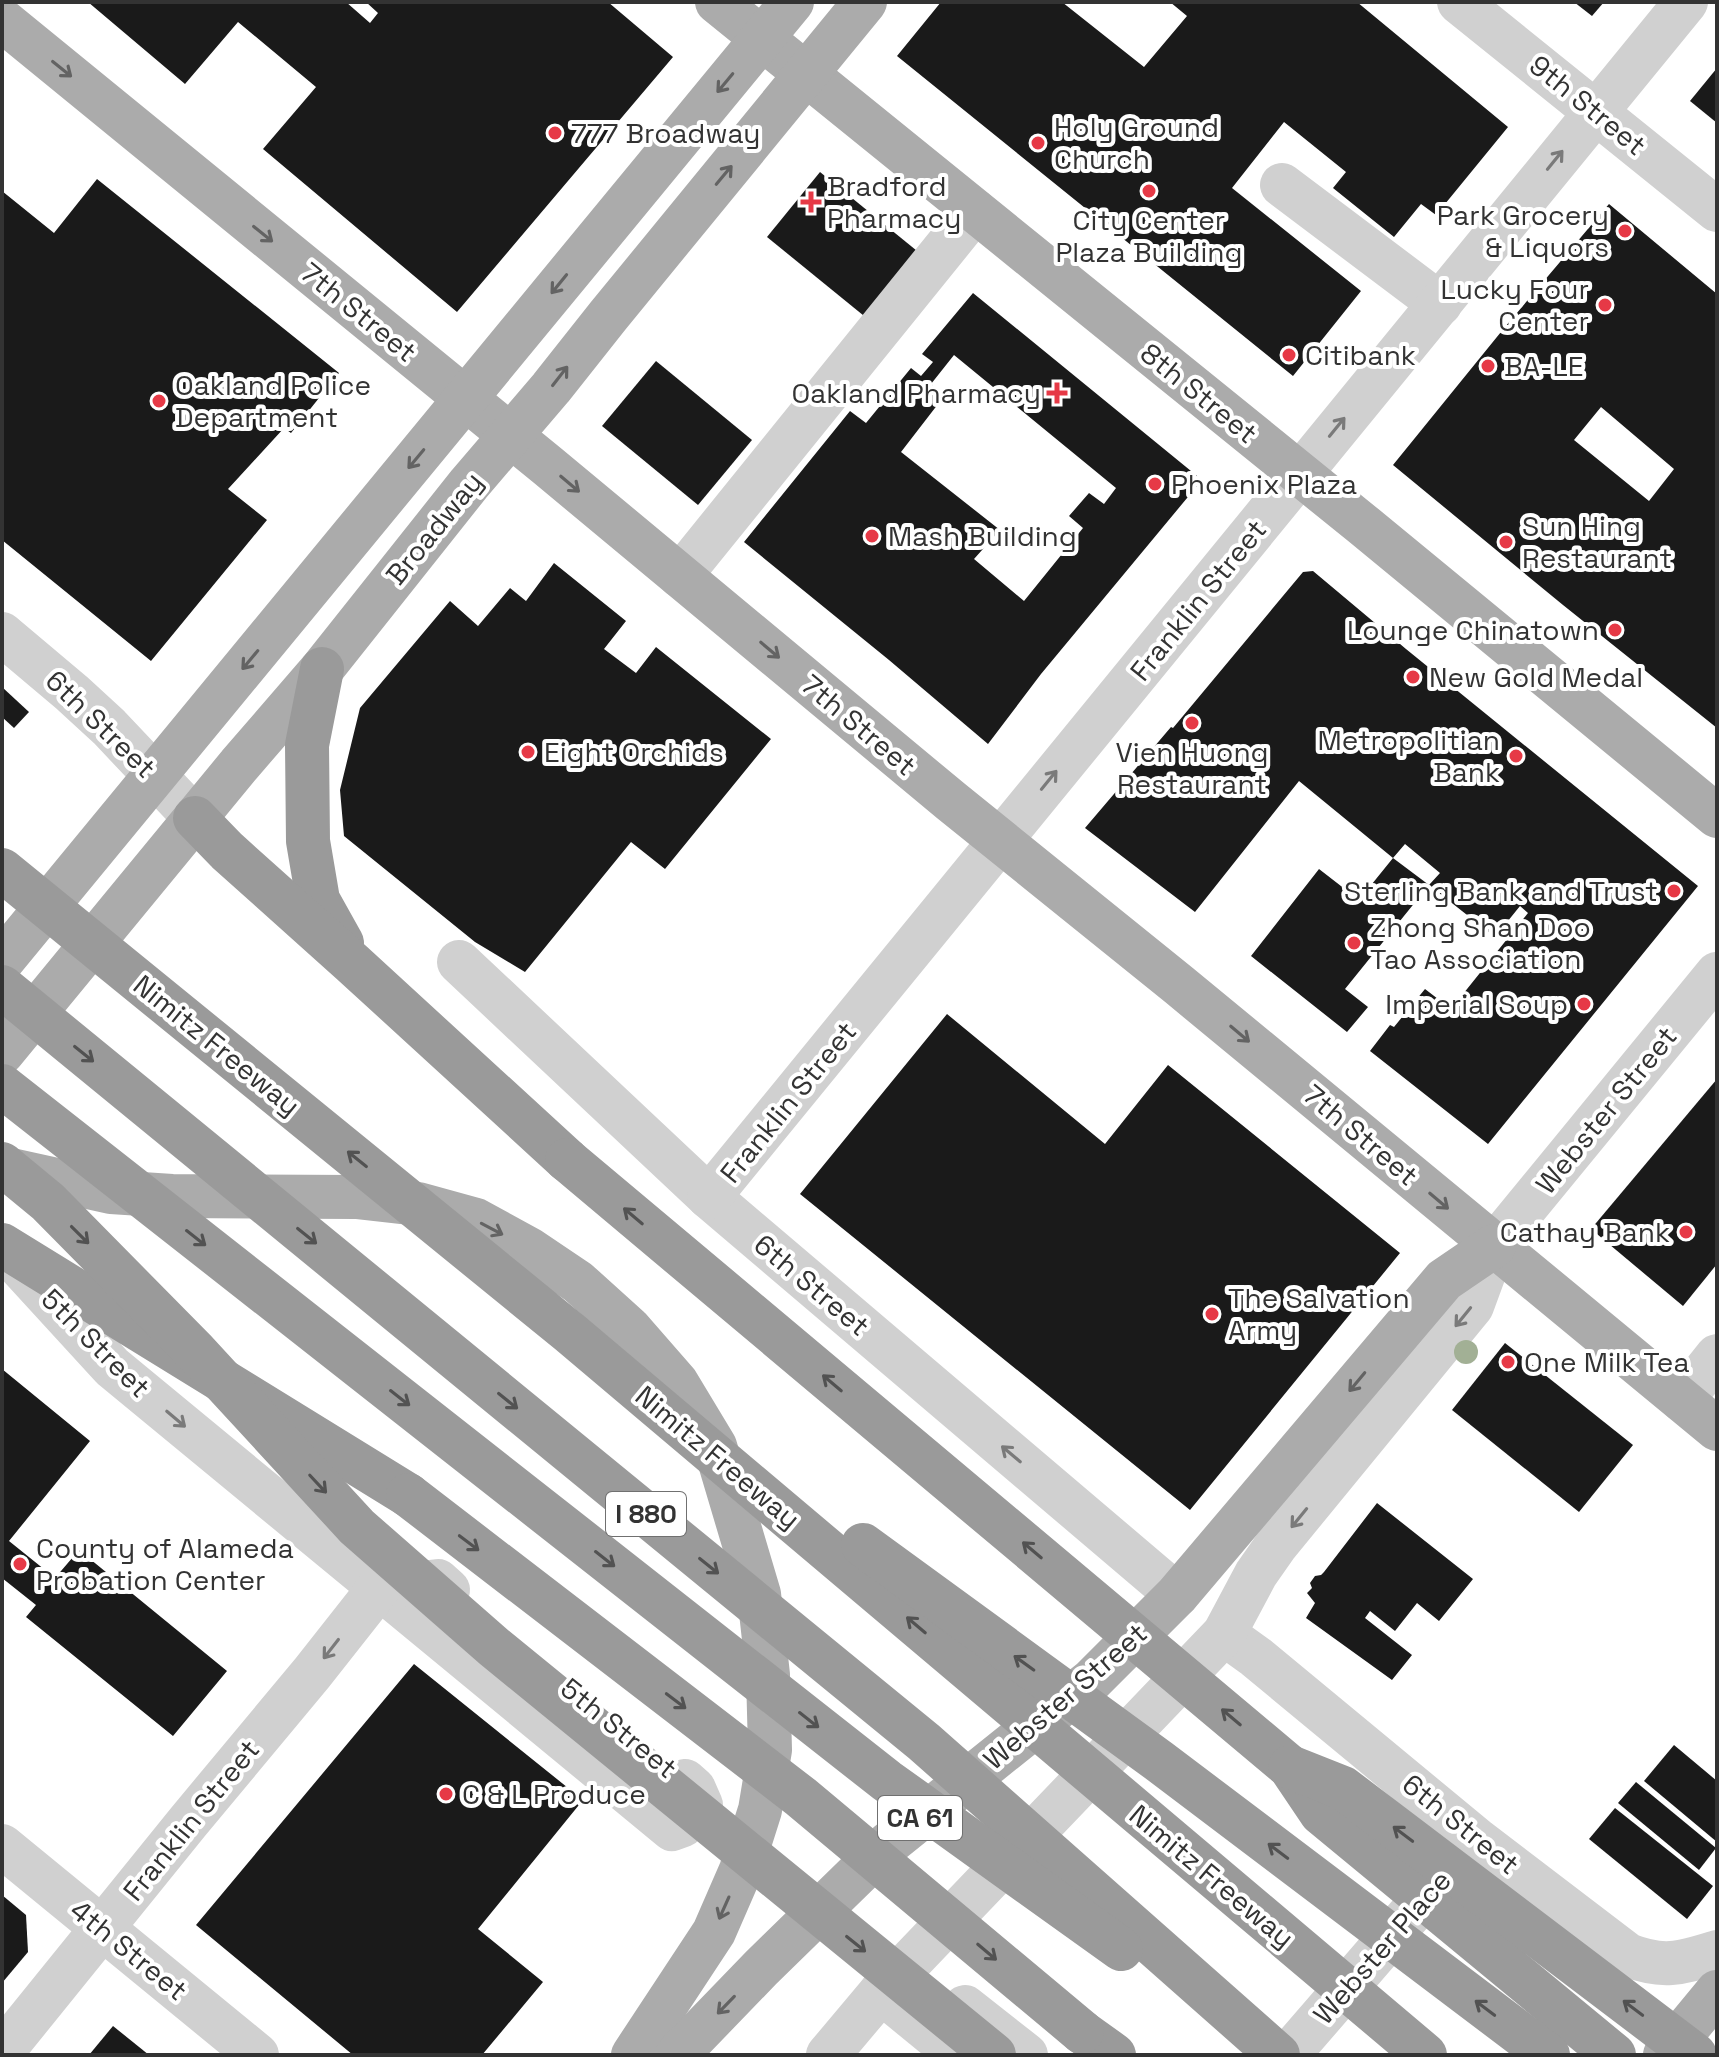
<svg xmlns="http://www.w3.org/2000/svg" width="1719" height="2057" font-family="'Space Grotesk',sans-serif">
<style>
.building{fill:#1a1a1a;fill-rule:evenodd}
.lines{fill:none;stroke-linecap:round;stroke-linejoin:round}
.minor{stroke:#d0d0d0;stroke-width:44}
.major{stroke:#ababab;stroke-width:44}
.highway{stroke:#9a9a9a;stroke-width:44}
.highway-bridge{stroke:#9a9a9a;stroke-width:44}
.tree{fill:#a2b095}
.oneway{stroke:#636363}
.oneway2{stroke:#7a7a7a}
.oneway3{stroke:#525252}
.poi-dot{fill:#e63946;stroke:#fff;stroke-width:3}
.labels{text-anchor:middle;stroke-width:8;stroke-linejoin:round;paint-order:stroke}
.shield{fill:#fff;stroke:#707070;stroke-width:2}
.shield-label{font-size:26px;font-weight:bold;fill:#333}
.street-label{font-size:28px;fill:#333;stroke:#fff}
.poi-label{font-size:28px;fill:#333;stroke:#fff;text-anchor:start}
</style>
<rect width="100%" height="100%" fill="#fff"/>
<g class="building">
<path d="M88,2H346L370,23L378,13L366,2H608L673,57L457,312L263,149L316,87L238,22L185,84Z"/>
<path d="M941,2H1062L1144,67L1187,16L1170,2H1357L1508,127L1436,215L1421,204L1394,237L1333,188L1346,172L1284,122L1232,188L1361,291L1293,376L897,56Z"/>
<path d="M1574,2H1604L1592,16Z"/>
<path d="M1717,68V123L1690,101Z"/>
<path d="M820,172L922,255L869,320L767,237Z"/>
<path d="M97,179L339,373L291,433L284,428L228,489L267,520L151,661L2,540V191L54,233Z"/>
<path d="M1609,204L1717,294V728L1563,605L1393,465L1505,327ZM1601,407L1674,469L1649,501L1574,440Z"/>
<path d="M973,293L1202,480L1041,674L988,744L889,660L744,542L850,411L866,423L911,368L921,376L933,362L922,354ZM954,355L1116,488L1104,504L1089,493L1069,516L1083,528L1024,601L974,559L1000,530L901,452L945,395L931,384Z"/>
<path d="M656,361L752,440L698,505L602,426Z"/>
<path d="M554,563L626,621L604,649L636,673L656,647L771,739L665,869L631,842L525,972L475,942L344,836L340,790L360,708L450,601L478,626L510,588L526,601Z"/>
<path d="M1313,571L1406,649L1698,886L1488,1144L1370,1051L1390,1025L1394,1027L1425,989L1451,1009L1528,913L1520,906L1495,937L1429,885L1440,873L1405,844L1393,858L1299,781L1195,912L1085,828L1171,727L1173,728L1303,572Z"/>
<path d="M2,687L29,712L14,728L2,717Z"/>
<path d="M1393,858L1429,885L1345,989L1368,1007L1347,1032L1251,956L1319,869L1359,900Z"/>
<path d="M947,1014L1105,1144L1168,1065L1400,1253L1190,1510L800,1194Z"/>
<path d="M1717,1079V1264L1683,1306L1591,1229Z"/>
<path d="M1505,1343L1633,1445L1579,1512L1452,1410Z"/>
<path d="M2,1369L90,1441L9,1541L55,1578L79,1550L227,1671L173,1736L26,1617L36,1605L2,1578Z"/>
<path d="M1377,1503L1473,1579L1439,1621L1417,1603L1395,1631L1370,1611L1365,1618L1412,1655L1392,1680L1306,1618L1315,1603L1307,1593L1312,1588L1310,1583L1315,1576L1321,1575L1324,1572Z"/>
<path d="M414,1664L583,1800L478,1929L543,1982L482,2055H353L196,1925Z"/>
<path d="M1674,1745L1717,1781V1842L1644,1781Z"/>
<path d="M1636,1782L1716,1848L1699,1870L1618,1803Z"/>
<path d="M1615,1808L1713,1886L1687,1919L1589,1839Z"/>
<path d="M2,1895L26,1915L28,1952L2,1983Z"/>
<path d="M113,2026L149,2055H89Z"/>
</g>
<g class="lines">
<g class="minor">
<path d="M1459,2L1717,210"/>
<path d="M1282,185L1440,304"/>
<path d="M680,576L975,211"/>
<path d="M2,634L72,693L109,727L195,818"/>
<path d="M459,962L709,1197L1177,1595"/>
<path d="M709,1197L1686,2"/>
<path d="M14,1260L112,1367L672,1829L683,1825L701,1805L694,1789L685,1781"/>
<path d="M1682,1400L1717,1356"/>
<path d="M379,1588L438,1581L448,1590"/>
<path d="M1224,1634L1256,1657L1476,1839L1628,1955C1664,1969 1681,1963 1717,1952"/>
<path d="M2,1846L257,2055"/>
<path d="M881,1992L958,2055"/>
<path d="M965,2007L1026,2055"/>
<path d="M2,2052L188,1822L312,1673L379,1588"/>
<path d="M828,2055L881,1992L1224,1634L1256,1574L1277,1544L1472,1306L1494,1246L1717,974"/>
<path d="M1288,2055L1449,1869"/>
</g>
<g class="major">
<path d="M717,2L1362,524L1717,816"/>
<path d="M2,20L548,466L951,801L1179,985L1717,1429"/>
<path d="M2,961L792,2"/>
<path d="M2,1053L239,765L322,669L469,484L551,388L608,316L865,2"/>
<path d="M2,1168L111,1192L172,1196L356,1197L418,1204L476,1220L529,1249L578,1282L629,1328L677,1383L715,1446L759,1594L768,1675L770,1750L760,1810L741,1870L714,1932L633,2055"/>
<path d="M677,2055L761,1968L888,1844L1091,1681L1177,1595L1444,1280L1494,1246"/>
<path d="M1665,2055L1717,1992"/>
</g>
<g class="highway">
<path d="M322,669L307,745L308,841L318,900L342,943"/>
<path d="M195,818L227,851L352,963L567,1160"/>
<path d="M2,1245L408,1495"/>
<path d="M1082,2032L1114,2055"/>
</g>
<g class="highway-bridge">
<path d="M2,870L569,1332L1425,2055"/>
<path d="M2,987L924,1742L1278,2055"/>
<path d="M2,1086L887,1781L1121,1949"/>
<path d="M567,1160L1290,1767L1321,1813L1614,2055"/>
<path d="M2,1164L48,1202L194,1350L357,1527L494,1647L994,2055"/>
<path d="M408,1495L801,1797L1082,2032"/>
<path d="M863,1545L1159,1761L1548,2055"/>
<path d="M1290,1767L1343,1788L1695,2055"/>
</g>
</g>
<circle class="tree" cx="1466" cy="1352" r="12"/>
<defs><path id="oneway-shaft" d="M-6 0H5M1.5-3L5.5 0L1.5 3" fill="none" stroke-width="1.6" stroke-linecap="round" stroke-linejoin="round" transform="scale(2)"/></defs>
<g class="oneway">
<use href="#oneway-shaft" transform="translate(62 69) rotate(39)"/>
<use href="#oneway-shaft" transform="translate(725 83) rotate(130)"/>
<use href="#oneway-shaft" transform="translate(724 175) rotate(-50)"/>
<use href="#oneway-shaft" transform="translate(263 234) rotate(39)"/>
<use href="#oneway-shaft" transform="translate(559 284) rotate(129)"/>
<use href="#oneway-shaft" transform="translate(560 376) rotate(-52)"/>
<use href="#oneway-shaft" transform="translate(416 459) rotate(130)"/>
<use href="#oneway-shaft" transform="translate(570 484) rotate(40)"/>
<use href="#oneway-shaft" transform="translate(770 650) rotate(40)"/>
<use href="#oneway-shaft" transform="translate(250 660) rotate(130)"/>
<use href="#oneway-shaft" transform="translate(1240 1034) rotate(40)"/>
<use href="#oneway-shaft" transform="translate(1439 1201) rotate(40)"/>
<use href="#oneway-shaft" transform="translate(492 1229) rotate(28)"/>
<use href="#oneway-shaft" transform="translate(1357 1382) rotate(130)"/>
<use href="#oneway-shaft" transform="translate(724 1908) rotate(114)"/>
<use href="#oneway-shaft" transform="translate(726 2005) rotate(134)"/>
</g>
<g class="oneway2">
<use href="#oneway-shaft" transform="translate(1555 160) rotate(-51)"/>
<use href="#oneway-shaft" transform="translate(1337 427) rotate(-51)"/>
<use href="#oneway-shaft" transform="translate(1049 780) rotate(-51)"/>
<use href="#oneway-shaft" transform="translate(1463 1317) rotate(129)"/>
<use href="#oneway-shaft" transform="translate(176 1419) rotate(40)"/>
<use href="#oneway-shaft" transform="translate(1011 1454) rotate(-140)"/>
<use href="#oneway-shaft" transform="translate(1299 1518) rotate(129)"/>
<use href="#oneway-shaft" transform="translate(331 1649) rotate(128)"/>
</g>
<g class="oneway3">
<use href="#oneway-shaft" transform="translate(84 1054) rotate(39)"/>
<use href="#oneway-shaft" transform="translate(357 1159) rotate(-141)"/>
<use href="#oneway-shaft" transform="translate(633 1216) rotate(-140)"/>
<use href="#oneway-shaft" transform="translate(80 1235) rotate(45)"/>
<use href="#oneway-shaft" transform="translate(307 1236) rotate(39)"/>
<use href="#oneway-shaft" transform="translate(196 1238) rotate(38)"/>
<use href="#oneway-shaft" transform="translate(832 1383) rotate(-140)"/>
<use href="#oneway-shaft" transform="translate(400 1398) rotate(38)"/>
<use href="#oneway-shaft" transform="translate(508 1401) rotate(39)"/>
<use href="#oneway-shaft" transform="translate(318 1484) rotate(47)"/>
<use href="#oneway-shaft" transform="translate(469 1543) rotate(37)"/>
<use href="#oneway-shaft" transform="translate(1032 1550) rotate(-140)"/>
<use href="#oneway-shaft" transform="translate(605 1559) rotate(38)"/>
<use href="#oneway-shaft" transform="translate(709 1566) rotate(39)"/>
<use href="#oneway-shaft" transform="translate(916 1625) rotate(-140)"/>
<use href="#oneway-shaft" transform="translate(1024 1663) rotate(-144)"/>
<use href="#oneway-shaft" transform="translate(676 1701) rotate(37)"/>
<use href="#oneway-shaft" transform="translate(1231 1717) rotate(-140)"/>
<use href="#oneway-shaft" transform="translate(809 1720) rotate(38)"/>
<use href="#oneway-shaft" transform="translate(1403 1834) rotate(-143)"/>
<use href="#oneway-shaft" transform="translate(1278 1851) rotate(-143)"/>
<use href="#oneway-shaft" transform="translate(856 1944) rotate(39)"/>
<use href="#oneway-shaft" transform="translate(987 1952) rotate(40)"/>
<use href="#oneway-shaft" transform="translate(1485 2008) rotate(-143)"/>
<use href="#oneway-shaft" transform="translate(1633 2008) rotate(-143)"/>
</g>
<g class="poi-dot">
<circle cx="555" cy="133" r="8"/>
<circle cx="1038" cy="143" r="8"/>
<circle cx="1149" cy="191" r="8"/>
<path d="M807 190h8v8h8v8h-8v8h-8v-8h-8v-8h8z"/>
<circle cx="1625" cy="231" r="8"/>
<circle cx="1605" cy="305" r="8"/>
<circle cx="1289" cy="355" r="8"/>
<circle cx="1488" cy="366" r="8"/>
<path d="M1053 381h8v8h8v8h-8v8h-8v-8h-8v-8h8z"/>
<circle cx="159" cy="401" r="8"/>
<circle cx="1155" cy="484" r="8"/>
<circle cx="872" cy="536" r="8"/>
<circle cx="1506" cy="542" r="8"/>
<circle cx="1615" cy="630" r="8"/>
<circle cx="1413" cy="677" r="8"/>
<circle cx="1192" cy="723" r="8"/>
<circle cx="528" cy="752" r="8"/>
<circle cx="1516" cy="756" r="8"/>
<circle cx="1674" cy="891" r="8"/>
<circle cx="1354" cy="943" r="8"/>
<circle cx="1584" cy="1004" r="8"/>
<circle cx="1686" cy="1232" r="8"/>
<circle cx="1212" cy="1314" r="8"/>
<circle cx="1508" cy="1362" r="8"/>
<circle cx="20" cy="1564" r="8"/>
<circle cx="446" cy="1794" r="8"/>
</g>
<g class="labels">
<g class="shield">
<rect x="606" y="1492" width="80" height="44" rx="6"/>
<rect x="878" y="1796" width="84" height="44" rx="6"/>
</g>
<g class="shield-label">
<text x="646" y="1523">I 880</text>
<text x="920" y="1827">CA 61</text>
</g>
<g class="street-label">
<text transform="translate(1588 105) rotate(39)" y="10">9th Street</text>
<text transform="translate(359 312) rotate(39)" y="10">7th Street</text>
<text transform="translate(1199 393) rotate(39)" y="10">8th Street</text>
<text transform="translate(434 528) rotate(-51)" y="10">Broadway</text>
<text transform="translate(1198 600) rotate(-51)" y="10">Franklin Street</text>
<text transform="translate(101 724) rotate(44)" y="10">6th Street</text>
<text transform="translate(859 725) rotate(40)" y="10">7th Street</text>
<text transform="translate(217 1045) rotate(39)" y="10">Nimitz Freeway</text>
<text transform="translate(788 1102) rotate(-51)" y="10">Franklin Street</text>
<text transform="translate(1606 1110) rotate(-51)" y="10">Webster Street</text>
<text transform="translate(1361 1135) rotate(40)" y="10">7th Street</text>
<text transform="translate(812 1285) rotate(40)" y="10">6th Street</text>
<text transform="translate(96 1343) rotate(45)" y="10">5th Street</text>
<text transform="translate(718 1457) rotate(40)" y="10">Nimitz Freeway</text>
<text transform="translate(1065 1696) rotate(-41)" y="10">Webster Street</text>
<text transform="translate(619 1728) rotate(39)" y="10">5th Street</text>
<text transform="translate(191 1820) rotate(-51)" y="10">Franklin Street</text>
<text transform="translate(1461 1824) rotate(39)" y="10">6th Street</text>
<text transform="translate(1212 1876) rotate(40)" y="10">Nimitz Freeway</text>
<text transform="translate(1382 1947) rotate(-49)" y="10">Webster Place</text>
<text transform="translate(129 1950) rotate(39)" y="10">4th Street</text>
</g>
<g class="poi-label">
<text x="1054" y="137">Holy Ground<tspan x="1054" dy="32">Church</tspan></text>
<text x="571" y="143">777 Broadway</text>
<text x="827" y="196">Bradford<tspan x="827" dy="32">Pharmacy</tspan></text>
<text x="1609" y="225" text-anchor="end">Park Grocery<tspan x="1609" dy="32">&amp; Liquors</tspan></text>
<text x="1149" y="230" text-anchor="middle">City Center<tspan x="1149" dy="32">Plaza Building</tspan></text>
<text x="1589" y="299" text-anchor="end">Lucky Four<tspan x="1589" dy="32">Center</tspan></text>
<text x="1305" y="365">Citibank</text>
<text x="1504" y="376">BA-LE</text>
<text x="175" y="395">Oakland Police<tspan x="175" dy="32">Department</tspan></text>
<text x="1041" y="403" text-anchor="end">Oakland Pharmacy</text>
<text x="1171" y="494">Phoenix Plaza</text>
<text x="1522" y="536">Sun Hing<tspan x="1522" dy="32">Restaurant</tspan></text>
<text x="888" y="546">Mash Building</text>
<text x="1599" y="640" text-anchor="end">Lounge Chinatown</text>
<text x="1429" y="687">New Gold Medal</text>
<text x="1500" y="750" text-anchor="end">Metropolitian<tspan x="1500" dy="32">Bank</tspan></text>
<text x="544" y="762">Eight Orchids</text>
<text x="1192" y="762" text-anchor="middle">Vien Huong<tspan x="1192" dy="32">Restaurant</tspan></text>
<text x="1658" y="901" text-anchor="end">Sterling Bank and Trust</text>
<text x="1370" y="937">Zhong Shan Doo<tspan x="1370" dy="32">Tao Association</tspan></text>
<text x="1568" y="1014" text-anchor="end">Imperial Soup</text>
<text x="1670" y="1242" text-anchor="end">Cathay Bank</text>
<text x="1228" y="1308">The Salvation<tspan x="1228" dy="32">Army</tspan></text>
<text x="1524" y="1372">One Milk Tea</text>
<text x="36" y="1558">County of Alameda<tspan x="36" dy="32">Probation Center</tspan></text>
<text x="462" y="1804">C &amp; L Produce</text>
</g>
</g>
<rect width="1719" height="2057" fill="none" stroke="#333333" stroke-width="8"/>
</svg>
